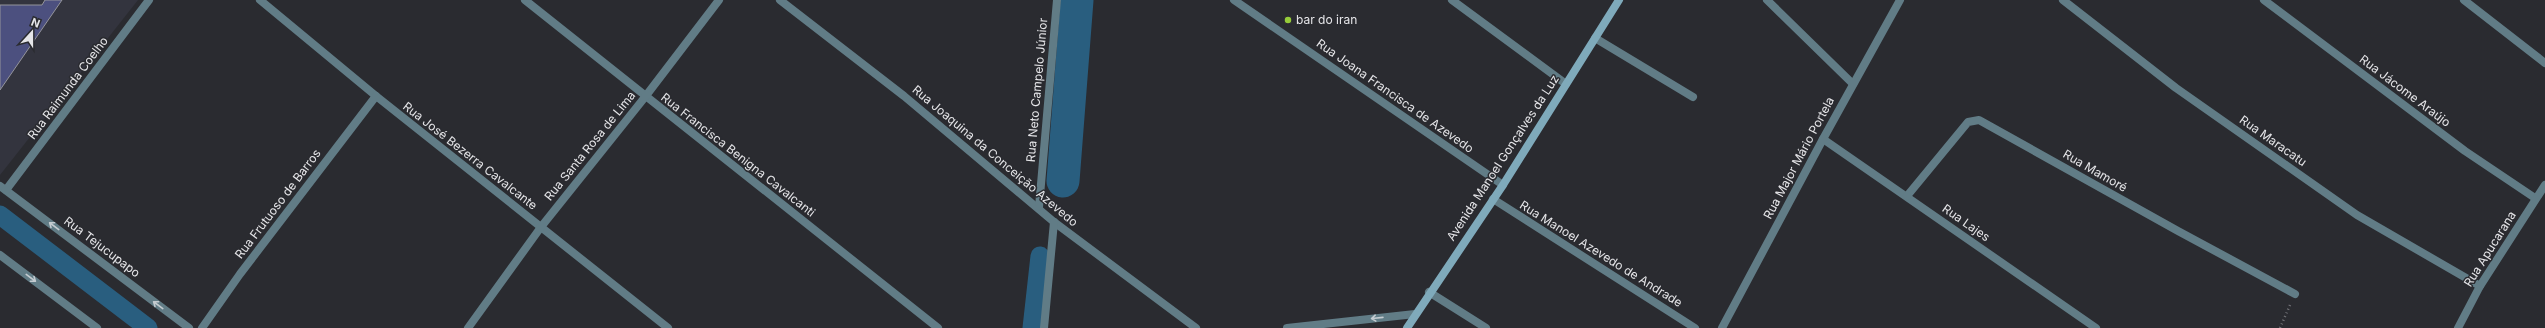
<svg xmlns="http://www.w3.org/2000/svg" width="2545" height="328" font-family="Inter,sans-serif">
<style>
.built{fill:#33343e}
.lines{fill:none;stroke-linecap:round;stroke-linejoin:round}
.canal{stroke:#295e7f;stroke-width:19}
.river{stroke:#295e7f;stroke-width:33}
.building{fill:#4c507f;stroke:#94949b}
.path{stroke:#737378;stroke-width:2.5;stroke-dasharray:1 3;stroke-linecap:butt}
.minor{stroke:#617c86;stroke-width:8}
.secondary{stroke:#7faabb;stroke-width:8}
.oneway{stroke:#c4cbd0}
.poi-dot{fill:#96cc3a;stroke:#2a2b30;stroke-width:1.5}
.labels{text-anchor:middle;stroke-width:3;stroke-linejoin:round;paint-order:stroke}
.poi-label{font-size:12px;fill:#e5e5e8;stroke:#2a2b30;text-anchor:start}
.street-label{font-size:12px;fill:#e5e5e8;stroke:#2a2b30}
</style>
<rect width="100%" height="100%" fill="#2a2b30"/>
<path class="built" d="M0,0H138L0,175Z"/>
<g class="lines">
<g class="canal">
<path d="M0,215L148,328"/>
<path d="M1032,328L1040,256"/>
</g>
<path class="river" d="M1063,181L1077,0"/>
</g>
<path class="building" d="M45,0H62L0,90V5H42Z"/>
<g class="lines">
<path class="path" d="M2280,328L2290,305"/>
<g class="minor">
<path d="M260,0L376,96L668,328"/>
<path d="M525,0L938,328"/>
<path d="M780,0L904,96L1054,222L1196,328"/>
<path d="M1234,0L1503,185"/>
<path d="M1452,0L1566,84"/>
<path d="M1767,0L1853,84"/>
<path d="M2063,0L2176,88L2357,215L2480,286"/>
<path d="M2264,0L2465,151L2535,198"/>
<path d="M2464,0L2545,63"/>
<path d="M1595,38L1693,97"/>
<path d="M1823,139L2096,328"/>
<path d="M0,186L189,328"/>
<path d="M6,190L149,0"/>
<path d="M1907,196L1968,122L1979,120L2178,231L2295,294"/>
<path d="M1493,199L1695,328"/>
<path d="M1039,207L1057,0"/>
<path d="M0,255L97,328"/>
<path d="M1429,292L1486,328"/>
<path d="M202,328L240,274L376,96"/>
<path d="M468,328L541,227L645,97L719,0"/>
<path d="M1044,328L1054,222"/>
<path d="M1287,328L1415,314"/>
<path d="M1722,328L1823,139L1900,0"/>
<path d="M2458,328L2480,286L2545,185"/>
</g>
<path class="secondary" d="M1407,328L1503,185L1619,0"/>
</g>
<defs><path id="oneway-shaft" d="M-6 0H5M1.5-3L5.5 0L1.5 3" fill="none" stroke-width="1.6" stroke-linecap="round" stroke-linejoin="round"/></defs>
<g class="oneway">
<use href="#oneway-shaft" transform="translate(54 226) rotate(-143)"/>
<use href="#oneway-shaft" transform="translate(31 278) rotate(37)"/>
<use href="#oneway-shaft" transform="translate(158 305) rotate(-143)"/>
<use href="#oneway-shaft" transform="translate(1377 318) rotate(174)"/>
</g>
<circle class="poi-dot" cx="1288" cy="20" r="4"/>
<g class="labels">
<g class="poi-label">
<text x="1296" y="24">bar do iran</text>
</g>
<g class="street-label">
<text transform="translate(68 88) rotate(-53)" y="4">Rua Raimunda Coelho</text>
<text transform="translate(1037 90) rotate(-85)" y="4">Rua Neto Campelo Júnior</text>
<text transform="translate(2405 91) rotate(37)" y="4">Rua Jácome Araújo</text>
<text transform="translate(1395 96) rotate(35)" y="4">Rua Joana Francisca de Azevedo</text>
<text transform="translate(2273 141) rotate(35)" y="4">Rua Maracatu</text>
<text transform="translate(590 146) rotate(-51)" y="4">Rua Santa Rosa de Lima</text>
<text transform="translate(738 155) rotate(38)" y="4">Rua Francisca Benigna Cavalcanti</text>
<text transform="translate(470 156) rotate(38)" y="4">Rua José Bezerra Cavalcante</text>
<text transform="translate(995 156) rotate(40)" y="4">Rua Joaquina da Conceição Azevedo</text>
<text transform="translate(1503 158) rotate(-57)" y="4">Avenida Manoel Gonçalves da Luz</text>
<text transform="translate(1799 158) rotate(-62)" y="4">Rua Major Mário Portela</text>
<text transform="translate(2095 171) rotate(30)" y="4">Rua Mamoré</text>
<text transform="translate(278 204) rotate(-53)" y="4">Rua Frutuoso de Barros</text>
<text transform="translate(1966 223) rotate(35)" y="4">Rua Lajes</text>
<text transform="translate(102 247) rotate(37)" y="4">Rua Tejucupapo</text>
<text transform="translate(2490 249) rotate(-58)" y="4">Rua Apucarana</text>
<text transform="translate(1601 254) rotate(32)" y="4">Rua Manoel Azevedo de Andrade</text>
</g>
</g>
<g transform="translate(32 32) rotate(21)" stroke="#2a2b30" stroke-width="3" paint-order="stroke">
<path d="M0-3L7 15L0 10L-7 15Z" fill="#e5e5e8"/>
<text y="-6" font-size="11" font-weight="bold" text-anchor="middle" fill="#e5e5e8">N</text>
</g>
</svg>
